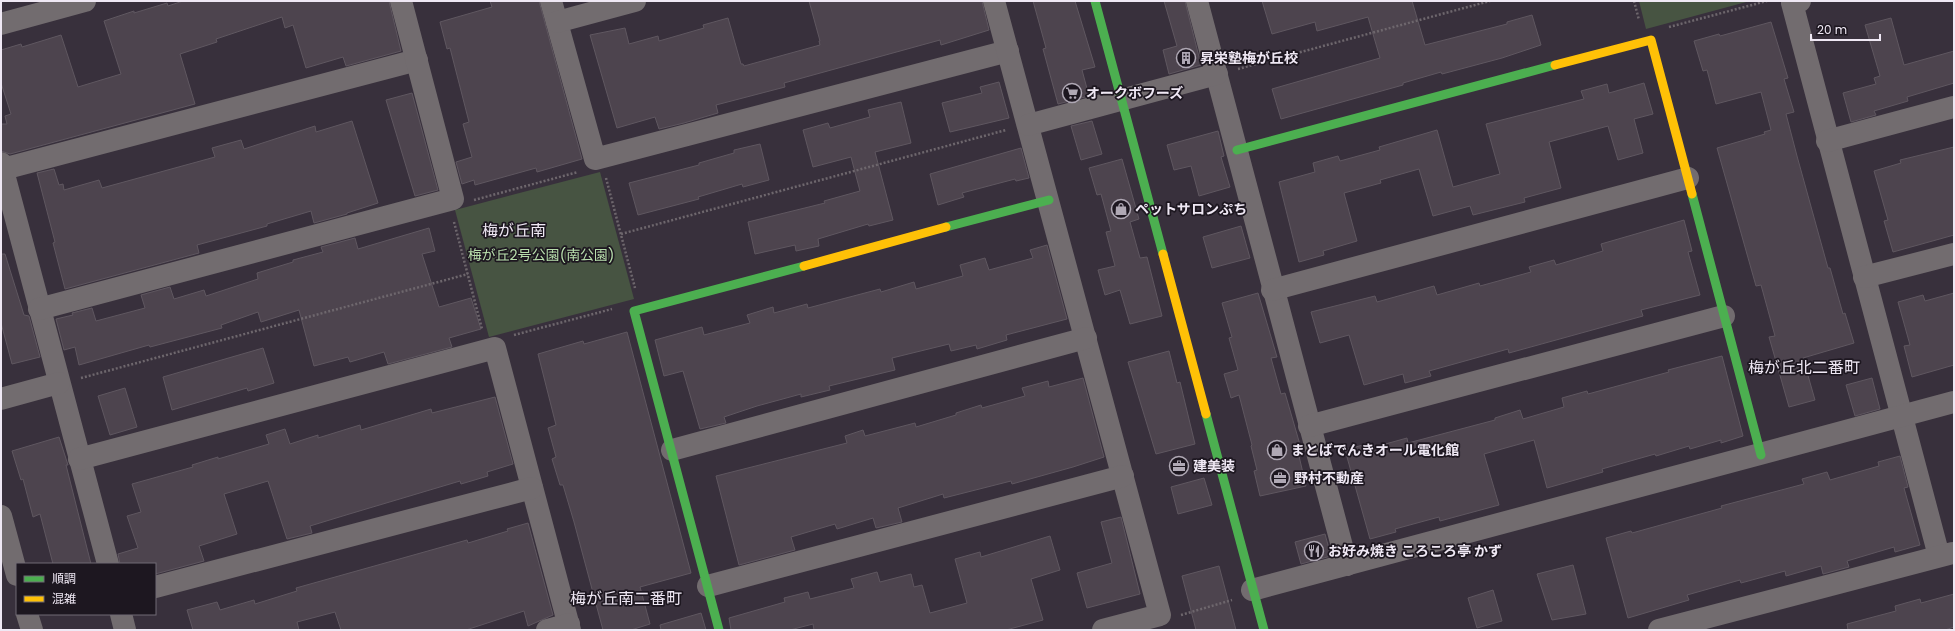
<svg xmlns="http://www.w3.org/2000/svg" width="1955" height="631" font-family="Poppins,'Noto Sans JP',sans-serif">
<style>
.green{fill:#475442}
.building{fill:#4d444e;stroke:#5f5760}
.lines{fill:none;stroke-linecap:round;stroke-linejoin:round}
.path{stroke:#6e676d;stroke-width:2.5;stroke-dasharray:2 2;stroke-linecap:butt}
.street{stroke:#726c6f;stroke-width:22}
.fast{stroke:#4caf50;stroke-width:9}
.slow{stroke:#ffc107;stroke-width:9}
.labels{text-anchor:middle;stroke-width:3.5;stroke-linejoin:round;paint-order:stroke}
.poi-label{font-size:14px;font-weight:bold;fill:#efe8f4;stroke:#1d1720;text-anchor:start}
.park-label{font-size:14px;fill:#b8deac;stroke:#1d1720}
.quarter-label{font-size:16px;fill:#efe8f4;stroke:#1d1720}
</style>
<rect width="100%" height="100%" fill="#38303c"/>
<g class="green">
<path d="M1639,1H1750L1646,29Z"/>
<path d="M600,172L634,299L489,337L455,210Z"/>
</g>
<g class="building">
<path d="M183,1H389L401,51L346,66L343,57L306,68L293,25L285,28L282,17L216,39L217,42L180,54L195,104L10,154L1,151V124H7L5,116L11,114L1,83V50L21,44L22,47L61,35L78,87L121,74L104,21L134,11V13L167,3L168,6Z"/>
<path d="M490,1H539L582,159L537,172L536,168L475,185L474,180L462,184L456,162L472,157L463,124L469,122L450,48L447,49L440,22L492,7Z"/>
<path d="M809,1H982L989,30L941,45L940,40L784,83L785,87L716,105L718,113L684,123L659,129L655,117L617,128L590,35L625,28L629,44L658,36L659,41L704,28L703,25L728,18L741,64H743L744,66L820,45L819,41H820Z"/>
<path d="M1033,1H1075L1095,67L1082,70L1089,96L1058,104L1043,49L1046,48Z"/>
<path d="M1164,1H1185L1201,65L1169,74L1163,50L1177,46Z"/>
<path d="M1262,1H1412L1425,45L1507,24V22L1532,15L1541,45L1502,58L1442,74L1441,72L1403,83V85L1281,119L1272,89L1380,58L1368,17L1317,31L1315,22L1272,34Z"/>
<path d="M1891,18L1904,65L1954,51V83L1907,97L1908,101L1874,111L1876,115L1851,122L1843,93L1876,84L1874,78L1880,76L1865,25Z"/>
<path d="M1771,22L1788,78L1784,79L1794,112L1786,114L1797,156L1828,268H1830L1843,314L1845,313L1854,343L1803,358L1815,400L1789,407L1769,337L1775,336L1761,285L1756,286L1717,148L1765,134L1764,132L1771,130L1761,92L1716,104L1707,70L1703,71L1694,41L1719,34L1720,36Z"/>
<path d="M999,82L1009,118L950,132L942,103L982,93L980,87Z"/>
<path d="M1644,83L1653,114L1634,119L1643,153L1618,160L1608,126L1549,142L1561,188L1524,198L1525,202L1473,215L1470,206L1433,216L1419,169L1380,180L1381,183L1344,193L1357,241L1323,251L1324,255L1299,262L1279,182L1315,172L1313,163L1338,156L1340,161L1380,150L1379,147L1437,130L1453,187L1500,174L1486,124L1584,99L1581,91L1607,84L1609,93Z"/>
<path d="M412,93L438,190L415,196L386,100Z"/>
<path d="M901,102L911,143L875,152L893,220L869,226L868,224L818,239L819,246L796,251L795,245L755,254L748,222L825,203L824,201L860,191L851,157L813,167L803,130L828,123L830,128L870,117L868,110Z"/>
<path d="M352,121L378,203L347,213V214L314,223L311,211L267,224V226L197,245L199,253L65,289L53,243L55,242L37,173L54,169L59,185L63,184L64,190L99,180L102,188L215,157L212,148L241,140L244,149L315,126L316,132Z"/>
<path d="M1092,121L1102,154L1081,160L1071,126Z"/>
<path d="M1218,131L1224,156L1221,157L1230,187L1199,196L1191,166L1174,170L1167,145Z"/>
<path d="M760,144L769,180L743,187L742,184L698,197L699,199L638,215L629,183L699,165V163L734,153V150Z"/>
<path d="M1954,147V235L1893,252L1884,221L1888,220L1874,171L1901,163L1900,160Z"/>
<path d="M1021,148L1029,178L1016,181L1015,179L962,193L964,197L938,205L930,174Z"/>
<path d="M1122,159L1139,219L1130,222L1140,258L1147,257L1162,316L1130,324L1120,290L1105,295L1098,270L1115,266L1106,232L1111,231L1101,194L1097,195L1089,168Z"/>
<path d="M1684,220L1692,251L1688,252L1700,295L1641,310L1643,316L1509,353L1508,349L1429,371L1431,376L1405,383L1403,374L1364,385L1349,335L1320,343L1311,312L1375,296L1377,302L1434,286L1437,295L1479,283L1480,286L1531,272L1529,267L1554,260L1556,265L1603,251L1601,244Z"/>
<path d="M1241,226L1250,258L1212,268L1203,237Z"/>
<path d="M429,228L435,251L422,254L439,307L471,298L481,329L449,338L452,347L388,364L384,352L350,362L348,357L314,366L299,310L261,322L258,312L221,325L222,328L150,347L149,345L79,365L75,347L64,350L56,319L73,315L72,313L92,308L96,321L145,308L141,295L170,287L174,299L204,290L206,296L258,279L257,273L293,262V260L323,252L321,247L355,238L358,249Z"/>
<path d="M1047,245L1067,319L1006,335L1007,340L977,349L976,345L951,351L949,344L892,358L895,370L829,386L830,390L801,397V394L757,406L724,417L726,423L700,429L683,371L664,376L655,340L702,327L704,335L750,323L747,315L773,307L774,313L807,304L808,308L880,289L881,292L914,282L916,289L963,276L960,265L985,258L989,270L1033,258L1030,250Z"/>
<path d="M1,254H5L24,315L29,316L40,357L12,364L1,323Z"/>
<path d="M1258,293L1277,357L1271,358L1281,394L1285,393L1303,455L1299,456L1306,486L1260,496L1254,471L1257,470L1251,446L1252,445L1239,395L1231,398L1224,374L1238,370L1229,338L1232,337L1222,303Z"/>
<path d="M1954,293V365L1912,377L1904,346L1910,345L1898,302L1923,295L1925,301Z"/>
<path d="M627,332L691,573L640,587L650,624L631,630H603L574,522L563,485H560L552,459L556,457L548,428L556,425L538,354L583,341L584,344Z"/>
<path d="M263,348L274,383L248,391L247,388L172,410L163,377Z"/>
<path d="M1169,351L1177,383L1180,382L1195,444L1156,454L1128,362Z"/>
<path d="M1722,356L1743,436L1721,443V440L1690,449L1689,446L1656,456L1655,454L1602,469L1603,472L1547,488L1534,440L1484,454L1499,505L1440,521L1439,517L1395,529L1396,532L1370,539L1345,450L1370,443L1371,448L1407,438L1408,443L1495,420V418L1520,410L1523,419L1564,407L1562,398L1587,391L1588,394L1669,372L1668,370Z"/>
<path d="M1083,378L1104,457L1073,467L1012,484L1011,481L944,498L943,494L898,508L902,522L876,528L873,518L837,529L835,524L791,537L795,550L739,565L716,476L847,443L845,436L863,430L865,436L915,423L916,427L956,415V413L981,405L982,408L1025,396L1022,388L1048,381L1049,387Z"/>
<path d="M1872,378L1880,409L1855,416L1846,385Z"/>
<path d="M125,388L137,427L110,435L98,396Z"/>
<path d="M495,397L513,464L487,472L488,476L461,484L460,481L346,515L310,526L312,533L287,539L268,481L224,494L237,534L199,546L204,561L155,574V564H120L118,554L138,548L127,516L141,512L132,484L193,467L192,465L218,457V459L269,444L266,435L285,429L290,444L318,435V438L360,425L361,430L431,409L432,413Z"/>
<path d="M59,437L68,465H66L91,564H53L40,514L33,517L23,479L21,480L12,451Z"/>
<path d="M1900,456L1908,487L1904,488L1920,545L1895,552L1894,547L1847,561L1849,567L1823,574L1821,566L1786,576L1785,571L1741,583L1740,580L1687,595L1689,600L1628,618L1606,538L1631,531L1632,533L1722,508L1721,506L1804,484L1802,479L1827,472L1830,480L1879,466L1878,462Z"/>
<path d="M1204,478L1212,505L1178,514L1171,487Z"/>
<path d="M1121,517L1140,594L1087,608L1077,573L1112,563L1101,522Z"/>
<path d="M528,523L553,615L528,626L524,611L466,630H341L335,612L297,622L299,630H193L187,610L217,602L220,610L254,600L255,604L297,591L296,588L467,540L468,543L508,531L507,529Z"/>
<path d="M1325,534L1331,556L1301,564L1295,542Z"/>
<path d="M1050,536L1060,570L1031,579L1043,620L1006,630H814L813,624L790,630H731L729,618L785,602L784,598L808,592L810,599L854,588L851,579L877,572L880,582L911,574L914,587L922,585L930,613L967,603L955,559L980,552L981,557Z"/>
<path d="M1573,565L1586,614L1552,620L1537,574Z"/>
<path d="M1219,566L1236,630H1196L1182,576Z"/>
<path d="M1493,590L1502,621L1477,628L1468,598Z"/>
<path d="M1954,594V627L1945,630H1848L1847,624L1896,611L1895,606L1920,599L1921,603Z"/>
<path d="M701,613L706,630H661L660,625Z"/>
</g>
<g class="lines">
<g class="path">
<path d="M1634,1L1639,20"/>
<path d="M1669,27L1767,1"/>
<path d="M1238,69L1490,1"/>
<path d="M606,178L635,288"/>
<path d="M474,200L578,172"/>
<path d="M454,222L482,329"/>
<path d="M621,234L1006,130"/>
<path d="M514,335L612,309"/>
<path d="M81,378L468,274"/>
<path d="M1181,615L1232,600"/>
</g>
<g class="street">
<path d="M551,1L595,159L1008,51"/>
<path d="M994,1L1160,615L1103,630"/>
<path d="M1197,1L1347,565"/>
<path d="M1800,1L1792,3L1939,556"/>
<path d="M557,22L635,1"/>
<path d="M1,24L85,1"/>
<path d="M1028,125L1217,74"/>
<path d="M1827,141L1954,107"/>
<path d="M1,163L108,564"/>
<path d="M3,169L417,60"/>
<path d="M1864,277L1954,254"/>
<path d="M1272,290L1688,178"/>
<path d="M39,309L453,199L401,1"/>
<path d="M1,399L59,383"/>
<path d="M1309,426L1724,316"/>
<path d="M672,450L1086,338"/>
<path d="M79,459L495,348L570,630"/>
<path d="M1,516L17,575"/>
<path d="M708,586L1123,476"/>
<path d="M155,587L532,488"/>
<path d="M1252,590L1954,402"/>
<path d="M27,614L32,630"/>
<path d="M121,614L125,630"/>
<path d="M547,630L569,624"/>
<path d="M1659,630L1953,553"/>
</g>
<g class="fast">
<path d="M1095,1L1163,254"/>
<path d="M1237,150L1555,65"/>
<path d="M1692,194L1761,455"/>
<path d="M946,227L1049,200"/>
<path d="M1206,414L1264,630"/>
<path d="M719,630L634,311L804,266"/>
</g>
<g class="slow">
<path d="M1555,65L1651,40L1692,194"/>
<path d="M1163,254L1206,414"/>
<path d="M804,266L946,227"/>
</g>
</g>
<defs>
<g id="building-ring" transform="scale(1)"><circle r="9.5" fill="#1d1720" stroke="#afa8b4" stroke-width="1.5"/><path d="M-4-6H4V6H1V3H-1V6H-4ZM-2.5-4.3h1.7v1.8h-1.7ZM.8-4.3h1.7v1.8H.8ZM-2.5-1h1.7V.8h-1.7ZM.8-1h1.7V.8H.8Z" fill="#afa8b4"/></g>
<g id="supermarket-ring" transform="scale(1)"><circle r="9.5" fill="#1d1720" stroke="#afa8b4" stroke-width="1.5"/><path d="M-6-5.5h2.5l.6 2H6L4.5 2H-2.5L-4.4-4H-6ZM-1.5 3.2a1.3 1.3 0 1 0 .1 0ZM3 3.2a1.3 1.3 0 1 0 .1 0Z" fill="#afa8b4"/></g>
<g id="shop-ring" transform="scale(1)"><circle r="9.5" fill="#1d1720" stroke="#afa8b4" stroke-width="1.5"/><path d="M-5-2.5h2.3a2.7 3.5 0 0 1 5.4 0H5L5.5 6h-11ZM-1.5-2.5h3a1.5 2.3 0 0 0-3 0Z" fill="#afa8b4"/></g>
<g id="office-ring" transform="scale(1)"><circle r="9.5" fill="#1d1720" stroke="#afa8b4" stroke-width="1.5"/><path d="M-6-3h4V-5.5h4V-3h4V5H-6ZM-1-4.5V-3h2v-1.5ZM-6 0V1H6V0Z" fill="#afa8b4"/></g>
<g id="restaurant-ring" transform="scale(1)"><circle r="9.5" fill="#1d1720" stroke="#afa8b4" stroke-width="1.5"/><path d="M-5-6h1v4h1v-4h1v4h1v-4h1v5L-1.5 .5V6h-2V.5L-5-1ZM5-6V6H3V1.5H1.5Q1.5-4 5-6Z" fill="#afa8b4"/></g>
</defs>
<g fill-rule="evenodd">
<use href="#building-ring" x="1186" y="58"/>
<use href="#supermarket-ring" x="1072" y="93"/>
<use href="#shop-ring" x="1121" y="209"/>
<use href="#shop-ring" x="1277" y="450"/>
<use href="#office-ring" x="1179" y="466"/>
<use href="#office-ring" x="1280" y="478"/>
<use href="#restaurant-ring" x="1314" y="551"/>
</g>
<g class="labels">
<g class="poi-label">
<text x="1200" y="63">昇栄塾梅が丘校</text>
<text x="1086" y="98">オークボフーズ</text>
<text x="1135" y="214">ペットサロンぷち</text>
<text x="1291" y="455">まとばでんきオール電化館</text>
<text x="1193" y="471">建美装</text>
<text x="1294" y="483">野村不動産</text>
<text x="1328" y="556">お好み焼き ころころ亭 かず</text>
</g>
<g class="park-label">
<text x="541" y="260">梅が丘2号公園(南公園)</text>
</g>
<g class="quarter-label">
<text x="514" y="236">梅が丘南</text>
<text x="1804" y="373">梅が丘北二番町</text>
<text x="626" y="604">梅が丘南二番町</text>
</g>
</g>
<rect width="1955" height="631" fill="none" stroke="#efe8f4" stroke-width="4"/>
<rect x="16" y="563" width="140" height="52" fill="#1d1720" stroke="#716b75"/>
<rect x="24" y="576" width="20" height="6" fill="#4caf50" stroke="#716b75"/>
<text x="52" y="583" font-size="12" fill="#efe8f4">順調</text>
<rect x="24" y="596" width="20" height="6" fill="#ffc107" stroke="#716b75"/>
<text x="52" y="603" font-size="12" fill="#efe8f4">混雑</text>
<path d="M1811 34v6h69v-6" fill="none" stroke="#efe8f4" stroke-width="2"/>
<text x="1817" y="34" font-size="12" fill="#efe8f4" stroke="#1d1720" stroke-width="3" paint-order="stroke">20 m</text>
</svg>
